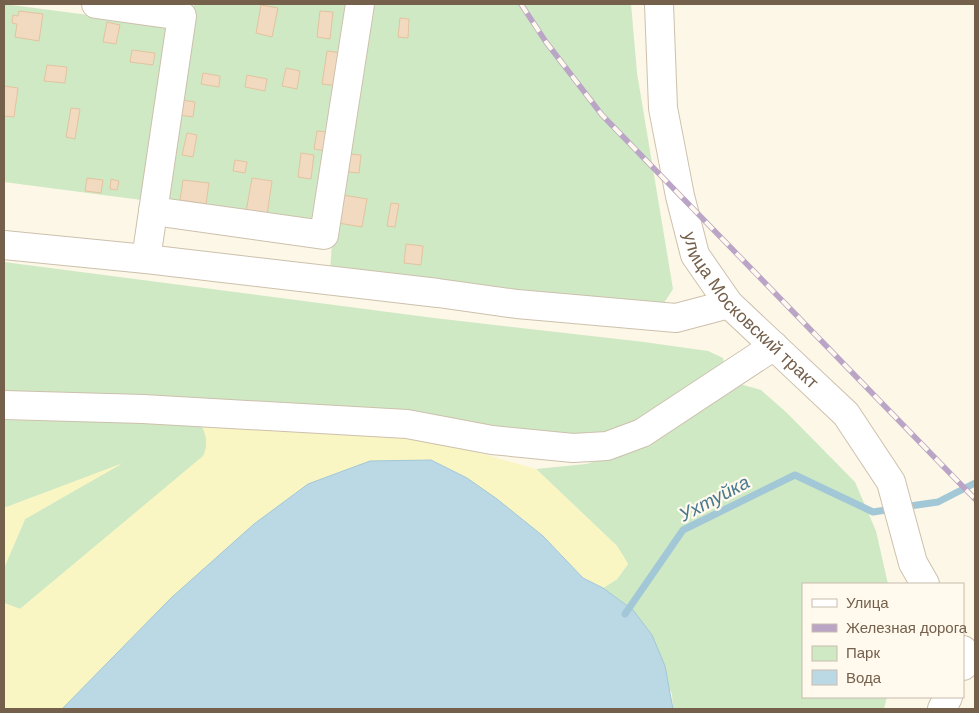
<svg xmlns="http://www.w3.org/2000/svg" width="979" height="713" font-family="'DM Sans',sans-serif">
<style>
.green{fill:#cfe9c5}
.sand{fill:#faf6c3}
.water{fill:#bbd9e5;stroke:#a2c7d7}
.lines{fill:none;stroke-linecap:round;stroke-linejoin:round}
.stream{stroke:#a2c7d7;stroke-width:7}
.building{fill:#f1dabf;stroke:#e3c3a0}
.minor-casing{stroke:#cdc0ad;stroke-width:30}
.minor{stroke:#fff;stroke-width:28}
.rail-casing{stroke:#bba5c6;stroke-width:5.5}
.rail{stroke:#fffaed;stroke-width:4;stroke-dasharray:11;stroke-linecap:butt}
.labels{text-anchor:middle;stroke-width:4.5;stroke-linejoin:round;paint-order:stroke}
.street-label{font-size:18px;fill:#75604c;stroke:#fffaed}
.water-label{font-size:19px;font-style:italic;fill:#49798f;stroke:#fffaed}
</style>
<rect width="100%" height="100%" fill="#fcf7e7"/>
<g class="green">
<path d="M4,4L173,26L149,201L4,182Z"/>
<path d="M194,4H353L320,226L163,205Z"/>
<path d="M368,4H631L637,73L673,289L664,303L649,308L330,272L333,228Z"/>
<path d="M4,262L434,318L644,342L708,351L723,358L724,363L647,420L587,437L4,398Z"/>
<path d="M740,384L761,390L787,413L855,482L876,531L888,584H803V697H887L884,709H673L672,694L633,610L603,588L617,579L628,564L617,546L536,469L586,464L634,450Z"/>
<path d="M4,420L200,422C206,434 209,442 204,456L20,609L4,603V568L25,519L119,465L4,508Z"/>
</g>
<g class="sand">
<path d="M200,422L413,434L536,469L617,546L628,564L617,579L603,588L583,578L543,536L467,478L171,598L62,709H4V603L20,609L203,456C209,443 206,434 200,422Z"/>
<path d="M123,463L25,519L4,568V508Z"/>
</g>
<path class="water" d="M431,460L467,478L497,499L543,536L583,578L603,588L633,610L652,635L665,666L673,709H62L171,598L254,524L308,484L370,461Z"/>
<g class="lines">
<g class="stream">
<path d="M903,507L938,502L975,483"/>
<path d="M625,614L683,530L795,475L873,512L893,509"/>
</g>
</g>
<g class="building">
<path d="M261,5L278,8L272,37L256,33Z"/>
<path d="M19,11L43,14L39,41L15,37L17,24L12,23L13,15L18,16Z"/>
<path d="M320,11L333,12L330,39L317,37Z"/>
<path d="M400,18L409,19L408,38L398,37Z"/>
<path d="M107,22L120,25L116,44L103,42Z"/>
<path d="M132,50L155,53L153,65L130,62Z"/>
<path d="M327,51L343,53L339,86L322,84Z"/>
<path d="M47,65L67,67L65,83L44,81Z"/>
<path d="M286,68L300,71L297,89L282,86Z"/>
<path d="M203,73L220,76L219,87L201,84Z"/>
<path d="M247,75L267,79L265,91L245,87Z"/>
<path d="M4,86L18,88L14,117L4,116Z"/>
<path d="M182,100L195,102L193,117L179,115Z"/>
<path d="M71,108L80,109L75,139L66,137Z"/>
<path d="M317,131L328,132L326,151L314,149Z"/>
<path d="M187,133L197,135L193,157L182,155Z"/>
<path d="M301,153L314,155L311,179L298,177Z"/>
<path d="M350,154L361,155L359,173L348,172Z"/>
<path d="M235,160L247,162L245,173L233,171Z"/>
<path d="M87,178L103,180L101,193L85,191Z"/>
<path d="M252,178L272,181L267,215L246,212Z"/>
<path d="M111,179L119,181L117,190L110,189Z"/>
<path d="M183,180L209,183L206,204L180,200Z"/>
<path d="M343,195L367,199L362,227L338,223Z"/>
<path d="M391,203L399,204L395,227L387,226Z"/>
<path d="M406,244L423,246L421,265L404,263Z"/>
</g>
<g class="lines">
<g class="minor-casing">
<g id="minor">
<path d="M96,4L182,16L146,259"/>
<path id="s1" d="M659,4L663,108L680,196L695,255L729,304L846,414L891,482L913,563L925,584"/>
<path d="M153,211L324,235L360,4"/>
<path d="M4,245L146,259L438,293L517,304L676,318L729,304"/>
<path d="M4,405L143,409L407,424L492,440L573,448L607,446L642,433L774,346"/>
<path d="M963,650L967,658L963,666"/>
<path d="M942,709L948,697"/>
</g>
</g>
<use href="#minor" class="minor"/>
<g class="rail-casing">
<path id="rail" d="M521,4L546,42L602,115L975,499"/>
</g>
<use href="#rail" class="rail"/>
</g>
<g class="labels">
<g class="street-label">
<text dy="6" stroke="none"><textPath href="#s1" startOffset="332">улица Московский тракт</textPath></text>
</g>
<g class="water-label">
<text transform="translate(714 498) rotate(-28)" y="7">Ухтуйка</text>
</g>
</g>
<rect width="979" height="713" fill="none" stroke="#75604c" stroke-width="10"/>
<rect x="802" y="583" width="162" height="115" fill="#fffaed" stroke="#c8bcad"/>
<rect x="812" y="599" width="25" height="8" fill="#ffffff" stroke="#c8bcad"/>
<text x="846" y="608" font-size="15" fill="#75604c">Улица</text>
<rect x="812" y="624" width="25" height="8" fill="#bba5c6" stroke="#c8bcad"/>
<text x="846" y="633" font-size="15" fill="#75604c">Железная дорога</text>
<rect x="812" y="646" width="25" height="15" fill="#cfe9c5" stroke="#c8bcad"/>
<text x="846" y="658" font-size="15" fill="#75604c">Парк</text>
<rect x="812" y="670" width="25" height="15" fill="#bbd9e5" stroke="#c8bcad"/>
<text x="846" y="683" font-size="15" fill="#75604c">Вода</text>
</svg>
